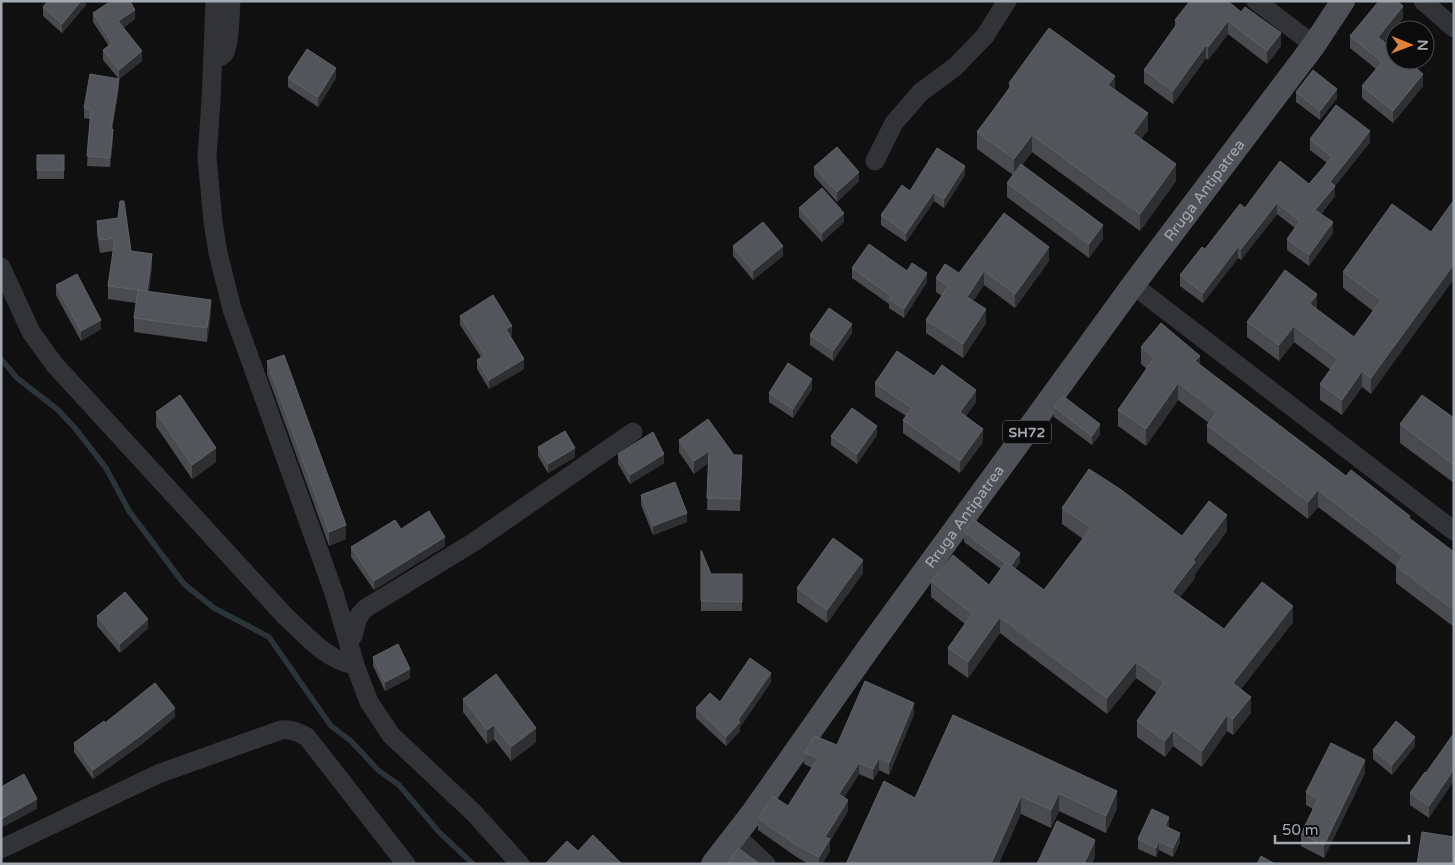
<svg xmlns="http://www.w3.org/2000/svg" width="1455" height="865" font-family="'Varela Round',sans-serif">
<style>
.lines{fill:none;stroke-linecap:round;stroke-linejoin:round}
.stream{stroke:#2b3539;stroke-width:5.5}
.minor{stroke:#323336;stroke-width:19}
.major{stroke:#4e5155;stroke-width:24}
.wall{fill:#494b4e}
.shaded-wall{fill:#2e2f31}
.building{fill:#525559;stroke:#5f6367}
.labels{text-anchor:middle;stroke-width:4;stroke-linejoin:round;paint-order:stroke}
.shield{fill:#0b0b0c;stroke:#757a80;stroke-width:1}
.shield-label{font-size:14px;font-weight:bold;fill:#a3aab1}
.street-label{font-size:15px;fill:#a3aab1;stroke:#0b0b0c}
</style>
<rect width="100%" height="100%" fill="#101011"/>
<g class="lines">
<path class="stream" d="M1,359L17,378L57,409L75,428L106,468L129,511L184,584L214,608L269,637L331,726L351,741L378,770L399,785L439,832L473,864"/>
<g class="minor">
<path d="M215,1L211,101L207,157L213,222L218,253L232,309L334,593L355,665L369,702L391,735L474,813L520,864"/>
<path d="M1256,1L1314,45"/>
<path d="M1423,1L1454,28"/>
<path d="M213,59C217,58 221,57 224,54C230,45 230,13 231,1"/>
<path d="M875,161L894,123L921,92L955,67L985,36L1007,1"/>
<path d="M1,267L31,332L54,364L285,616C306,635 326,660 355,665"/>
<path d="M1133,285L1454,531"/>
<path d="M349,641C358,633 352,619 366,608L474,542L633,432"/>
<path d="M735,835L766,864"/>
<path d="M1,849L158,774L281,730C291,729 298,732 307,737L406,864"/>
</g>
<path class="major" id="s1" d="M713,864L754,811L868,649L1035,420L1133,285L1314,45L1343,1"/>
</g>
<g class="wall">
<path d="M86,1V5L62,33L43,16V7Z"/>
<path d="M1241,12L1281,46L1267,64L1228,34L1208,60L1206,58L1173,104L1144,83V70L1175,26V20Z"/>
<path d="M93,13L135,19L123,28L142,61L119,79V88L112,129L113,138L110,167L87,166L90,119L84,118V108L119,79L103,60V50L109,46L93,22Z"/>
<path d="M1403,18L1384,42L1423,86L1393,123L1362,98V86L1376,69L1350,48V36Z"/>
<path d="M288,78H336L318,107L288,87Z"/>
<path d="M1009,83L1115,89L1148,130L1141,139L1176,181L1140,231L1032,152L1022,165L1103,239L1089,258L1007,197V183L1013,175L977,149V132L1009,88Z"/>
<path d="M1296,92L1337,98L1320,120L1296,102Z"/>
<path d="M1310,139L1370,142L1335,186V196L1321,214L1333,233L1309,266L1287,250V239L1295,228L1277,214L1241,260L1238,258L1203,303L1180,286V275L1245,208L1309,184L1327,163L1310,150Z"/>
<rect x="37" y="155" width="27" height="24"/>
<path d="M814,167L859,181L837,202L814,176Z"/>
<path d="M965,175L944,208L934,201L906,242L881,225V215L910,191Z"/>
<path d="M1392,204L1371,394L1362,387L1342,415L1320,400V384L1331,370L1294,342L1279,361L1247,337V322L1317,310L1354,337L1373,311L1343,288V272Z"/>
<path d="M799,208L844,222L822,242L799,217Z"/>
<path d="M97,221L131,251L152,267L149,291L211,314L207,342L134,332V318L136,303L108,299V286L113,251L100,253L97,234Z"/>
<path d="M733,246L783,256L753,280L733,256Z"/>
<path d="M1049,261L1015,308L984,285L973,301L986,323L963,358L926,333V320L942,296L936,292V278L959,273Z"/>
<path d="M852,268L907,271L927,282L904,318L889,308V304L852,278Z"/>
<path d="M56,285L101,329L81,341L56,295Z"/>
<path d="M460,316L512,335L510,336L524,369L489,389L477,369V360L481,357L460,325Z"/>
<path d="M852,333L833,361L810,345V335Z"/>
<path d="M1454,335V354L1453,353V336Z"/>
<path d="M1141,347L1200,365L1346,476L1410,519L1454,552V627L1396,583V566L1318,507L1308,519L1207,442V425L1209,423L1178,400L1146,446L1118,426V410L1147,369L1141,364Z"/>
<path d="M267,361L346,539L329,546L267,374Z"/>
<path d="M875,383L976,402L965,417L983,442L960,473L903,433V420L906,416L875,396Z"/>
<path d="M812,389L793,418L769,402V393Z"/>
<path d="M1054,407L1100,434L1092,445L1054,417Z"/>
<path d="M156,412L216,462L192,479L156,426Z"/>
<path d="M1454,418V483L1400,443V424Z"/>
<path d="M877,435L857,464L831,445V436Z"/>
<path d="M679,440L742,467L740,511L707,510L708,463L694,474L679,452Z"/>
<path d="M538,447L575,457L548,473L538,456Z"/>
<path d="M618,454L664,463L630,484L618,464Z"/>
<path d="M641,495L687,522L653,535L641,505Z"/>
<path d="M1062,508L1182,536L1227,531L1195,574V578L1180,597L1224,629L1293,622L1241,689L1251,713L1233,735L1227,731L1202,767L1173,746L1165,757L1137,737V721L1157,693L1136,678L1107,714L1000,633L968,678L948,664V648L965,624L931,597V581L989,585L1001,569L964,542V532L1020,562L1015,569L1044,590L1083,539L1062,524Z"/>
<path d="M401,529L445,546L374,590L351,557V547Z"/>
<path d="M701,550L711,574H742V611H701Z"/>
<path d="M863,573L827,623L797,602V588Z"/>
<path d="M97,616L148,628L120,653L97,626Z"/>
<path d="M373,657L410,678L385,691L373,666Z"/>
<path d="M771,682L740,727V731L726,746L696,718V708L720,702Z"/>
<path d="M463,699L536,742L511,761L494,739L487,744L463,712Z"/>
<path d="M914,714L889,775L879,770L873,780L859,774L844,797L848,811L830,841V851L822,864H809L798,858L758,830V818L788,806L812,768L804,764V753L837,745Z"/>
<path d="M953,715L1117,808L1106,833L1059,811L1051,828L1021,814L915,798Z"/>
<path d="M175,717L143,743L93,779L74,752V743L105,723Z"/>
<path d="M1454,733L1429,818L1410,805V793L1426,773Z"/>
<path d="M1415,746L1392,775L1373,759V750Z"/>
<path d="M1365,773L1324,858L1301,846V834L1313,809L1306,805V792Z"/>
<path d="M1169,826L1168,828L1180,842L1173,857L1159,850L1156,857L1138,849V839Z"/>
</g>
<g class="shaded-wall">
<path d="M81,1H86V5L62,33V24Z"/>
<path d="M1403,6V18L1378,49V37Z"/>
<path d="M135,10V19L118,31V21Z"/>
<path d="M1228,21V34L1208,60V47Z"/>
<path d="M1281,33V46L1267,64V51Z"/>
<path d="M1206,45V58L1173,104V91Z"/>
<path d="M142,51V61L119,79V70Z"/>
<path d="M336,68V78L318,107V97Z"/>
<path d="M1423,74V86L1393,123V111Z"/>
<path d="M1115,76V93L1108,85Z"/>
<path d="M119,79V88L111,138V129Z"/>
<path d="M1337,89V98L1320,120V111Z"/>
<path d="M1148,113V130L1133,150V133Z"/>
<path d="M113,129V138L110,167V158Z"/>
<path d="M1370,131V142L1335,186V196L1315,220V210L1330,182Z"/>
<path d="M1032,135V152L1014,176V159Z"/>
<path d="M1176,164V181L1140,231V214Z"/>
<path d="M965,166V175L944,208V199Z"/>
<path d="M859,172V181L837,202V192Z"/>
<path d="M934,192V201L906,242V233Z"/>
<path d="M1277,203V214L1241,260V249Z"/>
<path d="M844,213V222L822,242V233Z"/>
<path d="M1333,222V233L1309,266V255Z"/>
<path d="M1103,225V239L1089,258V244Z"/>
<path d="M783,246V256L753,280V271Z"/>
<path d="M1049,247V261L1015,308V294Z"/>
<path d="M1238,247V258L1203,303V293Z"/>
<path d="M152,254V267L147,305V291Z"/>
<path d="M1454,264V279L1371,394V378Z"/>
<path d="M984,271V285L967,311V297Z"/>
<path d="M927,273V282L904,318V309Z"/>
<path d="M1317,294V310L1310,304Z"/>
<path d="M211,300V314L207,342V328Z"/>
<path d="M986,309V323L963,358V344Z"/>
<path d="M101,320V329L81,341V331Z"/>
<path d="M852,324V333L833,361V351Z"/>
<path d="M512,326V335L506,339V329Z"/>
<path d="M1294,326V342L1279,361V345Z"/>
<path d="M1200,356V373L1195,361Z"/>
<path d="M524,359V369L489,389V380Z"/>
<path d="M1362,371V387L1342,415V400Z"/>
<path d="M812,379V389L793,418V409Z"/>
<path d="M1178,383V400L1146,446V429Z"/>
<path d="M976,390V402L960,425V412Z"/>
<path d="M1100,424V434L1092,445V436Z"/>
<path d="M877,426V435L857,464V454Z"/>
<path d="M983,429V442L960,473V461Z"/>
<path d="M216,448V462L192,479V465Z"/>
<path d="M575,448V457L548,473V464Z"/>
<path d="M709,451V463L694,474V461Z"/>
<path d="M664,454V463L630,484V475Z"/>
<path d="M1318,490V507L1308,519V502Z"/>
<path d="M687,513V522L653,535V526Z"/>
<path d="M1227,515V531L1195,574V578L1172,608V592L1193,560Z"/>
<path d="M346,525V539L329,546V532Z"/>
<path d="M445,537V546L374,590V581Z"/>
<path d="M1020,553V562L1010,576V567Z"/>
<path d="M863,560V573L827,623V610Z"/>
<path d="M1293,606V622L1233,699V683Z"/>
<path d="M1000,617V633L968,678V662Z"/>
<path d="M148,619V628L120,653V644Z"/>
<path d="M1136,662V678L1107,714V698Z"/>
<path d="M410,669V678L385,691V682Z"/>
<path d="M771,673V682L740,727V731L726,746V737Z"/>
<path d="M1251,697V713L1233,735V719Z"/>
<path d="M914,703V714L889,775V763Z"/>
<path d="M175,708V717L143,743L93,779V770Z"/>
<path d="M1227,715V731L1202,767V751Z"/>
<path d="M494,725V739L487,744V730Z"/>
<path d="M536,728V742L511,761V747Z"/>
<path d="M1173,730V746L1165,757V741Z"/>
<path d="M1415,737V746L1392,775V765Z"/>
<path d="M879,758V770L873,780V769Z"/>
<path d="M1365,760V773L1324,858V845Z"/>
<path d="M859,763V774L839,806V794Z"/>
<path d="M1454,769V781L1429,818V806Z"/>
<path d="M1117,791V808L1106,833V816Z"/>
<path d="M1059,793V811L1051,828V810Z"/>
<path d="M1021,796V814L999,864H991Z"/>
<path d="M37,799V809L1,828V819Z"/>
<path d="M848,800V811L830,841V851L822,864H819V857L825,837Z"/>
<path d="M1169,817V826L1165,835V826Z"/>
<path d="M1180,833V842L1173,857V848Z"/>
<path d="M1095,840V857L1092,864H1084Z"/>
<path d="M1159,841V850L1156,857V848Z"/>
</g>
<g class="building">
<path d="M48,1H81L62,24L43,7Z"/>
<path d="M111,1H130L135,10L118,21L142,51L119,70L103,50L112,43L93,13Z"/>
<path d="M1190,1H1228L1241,12L1245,7L1281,33L1267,51L1228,21L1208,47L1206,45L1173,91L1144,70L1178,23L1175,20Z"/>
<path d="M1379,1H1397L1403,6L1378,37L1395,51V60H1406L1423,74L1393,111L1362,86L1382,62L1350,36Z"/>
<path d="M1049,28L1115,76L1108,85L1148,113L1133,133L1176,164L1140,214L1032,135L1014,159L977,132L1012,85L1009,83Z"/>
<path d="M307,49L336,68L318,97L288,78Z"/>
<path d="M1313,70L1337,89L1320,111L1296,92Z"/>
<path d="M90,74L119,79L111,129H113L110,158L87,156L91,110L84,108Z"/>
<path d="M1336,105L1370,131L1330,182L1335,186L1315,210L1333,222L1309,255L1287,239L1300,221L1277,203L1241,249L1238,247L1203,293L1180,275L1202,247L1205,249L1240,204L1245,208L1280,161L1309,184L1332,157L1310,139Z"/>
<path d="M837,147L859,172L837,192L814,167Z"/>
<path d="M937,148L965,166L944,199L934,192L906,233L881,215L902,185L910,191Z"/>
<rect x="37" y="155" width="27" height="15"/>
<path d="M1021,164L1103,225L1089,244L1007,183Z"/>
<path d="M822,188L844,213L822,233L799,208Z"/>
<path d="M1454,200V264L1371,378L1362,371L1342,400L1320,384L1338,359L1294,326L1279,345L1247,322L1285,270L1317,294L1310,304L1354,337L1381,300L1343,272L1392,204L1431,232Z"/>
<path d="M120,201H124L131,251L152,254L147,291L108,286L115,238L100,240L97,221L118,218Z"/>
<path d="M1004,213L1049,247L1015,294L984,271L967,297L986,309L963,344L926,320L948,286L936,278L945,264L959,273Z"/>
<path d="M763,222L783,246L753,271L733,246Z"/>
<path d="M869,244L907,271L912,263L927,273L904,309L889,299L891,296L852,268Z"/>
<path d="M77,274L101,320L81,331L56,285Z"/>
<path d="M138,290L211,300L207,328L134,318Z"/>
<path d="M493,295L512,326L506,329L524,359L489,380L477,360L485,355L460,316Z"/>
<path d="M829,308L852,324L833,351L810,335Z"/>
<path d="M1161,323L1200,356L1195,361L1346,476L1351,470L1410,516L1409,518L1454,552V610L1396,566L1403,556L1318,490L1308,502L1207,425L1217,412L1178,383L1146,429L1118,410L1154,358L1141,347Z"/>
<path d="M897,351L934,376L942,365L976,390L960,412L983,429L960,461L903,420L912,408L875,383Z"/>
<path d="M284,355L346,525L329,532L267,361Z"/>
<path d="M788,363L812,379L793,409L769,393Z"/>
<path d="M180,395L216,448L192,465L156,412Z"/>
<path d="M1422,395L1454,418V465L1400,424Z"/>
<path d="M1063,396L1100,424L1092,436L1054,407Z"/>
<path d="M852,408L877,426L857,454L831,436Z"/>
<path d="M708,419L734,455H742L740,499L707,498L709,451L694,461L679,440Z"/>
<path d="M565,431L575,448L548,464L538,447Z"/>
<path d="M653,432L664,454L630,475L618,454Z"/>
<path d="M1089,469L1120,489L1182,536L1209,501L1227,515L1193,560L1195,562L1172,592L1224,629L1262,582L1293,606L1233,683L1251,697L1233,719L1227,715L1202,751L1173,730L1165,741L1137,721L1164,682L1136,662L1107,698L1000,617L968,662L948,648L972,614L931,581L953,555L989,585L1006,562L1044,590L1091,528L1062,508Z"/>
<path d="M675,482L687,513L653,526L641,495Z"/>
<path d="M429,511L445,537L374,581L351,547L395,520L401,529Z"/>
<path d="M973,519L1020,553L1011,566L1006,562L1005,563L964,532Z"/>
<path d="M833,538L863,560L827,610L797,588Z"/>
<path d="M701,550L711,574H742V602L701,601Z"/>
<path d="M125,592L148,619L120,644L97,616Z"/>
<path d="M398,644L410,669L385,682L373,657Z"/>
<path d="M750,658L771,673L738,720L740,722L726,737L696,708L710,693L720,702Z"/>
<path d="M496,674L536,728L511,747L494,725L487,730L463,699Z"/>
<path d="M865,681L914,703L889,763L879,758L873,769L859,763L839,794L848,800L825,837L830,839L819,857L798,846L758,818L773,796L788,806L818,758L804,753L815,736L837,745Z"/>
<path d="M155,683L175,708L143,734L93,770L74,743L104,721L105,723Z"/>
<path d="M953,715L1117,791L1106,816L1059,793L1051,810L1021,796L991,864H846L884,781L915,798Z"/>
<path d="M1396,721L1415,737L1392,765L1373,750Z"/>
<path d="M1454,733V769L1429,806L1410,793L1425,772L1426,773Z"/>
<path d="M1331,743L1365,760L1324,845L1301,834L1318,799L1306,792Z"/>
<path d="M24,774L37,799L1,819V787Z"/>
<path d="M1152,809L1169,817L1165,826L1180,833L1173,848L1159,841L1156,848L1138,839Z"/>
<path d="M1057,821L1095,840L1084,864H1037Z"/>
<path d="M1422,832L1454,837V864H1417Z"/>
<path d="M593,835L622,864H547L546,863L567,841L578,851Z"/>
<path d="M738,848L760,864H727Z"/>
<path d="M1261,856L1275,864H1257Z"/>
</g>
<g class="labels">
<rect class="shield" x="1003" y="420.5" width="48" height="23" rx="4"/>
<g class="shield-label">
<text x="1027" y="437">SH72</text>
</g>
<g class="street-label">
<text dy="5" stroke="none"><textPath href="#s1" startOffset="834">Rruga Antipatrea</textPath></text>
<text dy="5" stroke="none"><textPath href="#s1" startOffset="429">Rruga Antipatrea</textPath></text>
</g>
</g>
<rect width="1455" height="865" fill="none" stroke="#a3aab1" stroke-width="5"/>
<g transform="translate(1410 45) rotate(91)"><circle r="24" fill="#0b0b0c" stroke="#484b4e"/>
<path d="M0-4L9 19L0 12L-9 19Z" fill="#df823a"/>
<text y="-8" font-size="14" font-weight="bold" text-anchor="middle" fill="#a3aab1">N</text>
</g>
<path d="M1275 835v8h134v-8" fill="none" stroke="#a3aab1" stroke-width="2.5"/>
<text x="1282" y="835" font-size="15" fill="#a3aab1" stroke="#0b0b0c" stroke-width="4" paint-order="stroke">50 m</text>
</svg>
